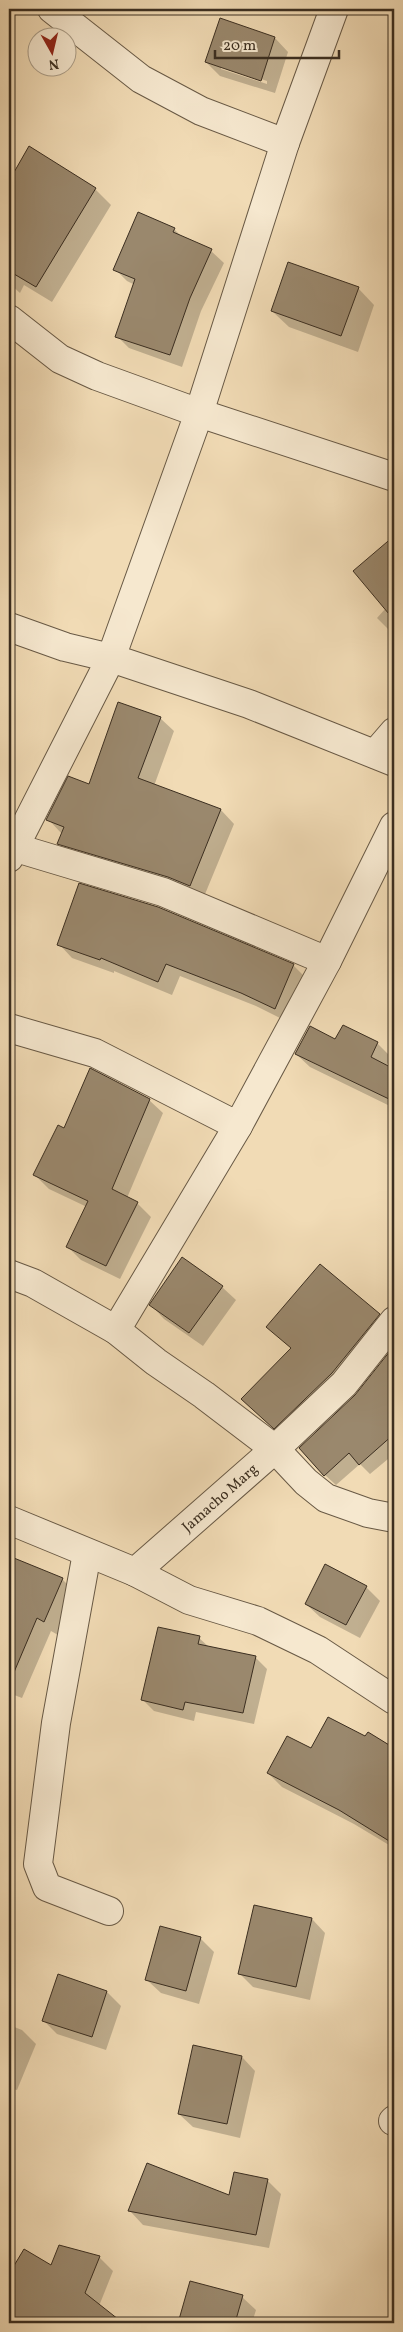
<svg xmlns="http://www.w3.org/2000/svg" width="403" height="2332" font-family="Vollkorn,serif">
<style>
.shadow{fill:#0003;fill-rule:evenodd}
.building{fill:#9a886d;stroke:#3b2e20}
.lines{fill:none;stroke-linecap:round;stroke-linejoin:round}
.minor-casing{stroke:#685945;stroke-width:30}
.minor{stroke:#f6e8cf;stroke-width:28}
.labels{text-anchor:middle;stroke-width:4.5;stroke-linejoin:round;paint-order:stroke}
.street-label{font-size:15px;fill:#3b2e20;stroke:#f6e8cf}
</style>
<rect width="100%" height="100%" fill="#f1dbb5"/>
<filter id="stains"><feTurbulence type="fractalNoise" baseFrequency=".004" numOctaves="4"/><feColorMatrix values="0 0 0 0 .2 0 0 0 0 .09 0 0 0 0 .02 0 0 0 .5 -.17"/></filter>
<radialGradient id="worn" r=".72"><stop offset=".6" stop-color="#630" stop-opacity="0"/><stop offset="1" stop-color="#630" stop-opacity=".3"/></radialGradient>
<g class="shadow">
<path d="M221,20L275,38L288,52L275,93L220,76L206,62ZM221,66L267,81V84L221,69Z"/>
<path d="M29,148L95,189L111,205L52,302L24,285L20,293L9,283V183Z"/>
<path d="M174,229L183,238L211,251L224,263L201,311L182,367L129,348L117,336L135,285L127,281L115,269Z"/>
<path d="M358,288L374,305L358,352L289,327L272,311Z"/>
<path d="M384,546L394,556V635L377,618L386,608Z"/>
<path d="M160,718L174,731L154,786L221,810L234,824L203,899L72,857L58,844L62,834L48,819L90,786Z"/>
<path d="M59,944L293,965L307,979L288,1022L256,1006L180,976L172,995L114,971V973L72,958Z"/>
<path d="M336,1041L377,1043L391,1057L386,1066L394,1070V1108L310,1067L296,1054Z"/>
<path d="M149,1100L163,1113L127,1198L137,1203L151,1217L120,1279L81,1260L67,1246L87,1207L49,1189L35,1175L65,1130Z"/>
<path d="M222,1287L236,1300L203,1346L164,1319L151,1305Z"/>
<path d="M379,1315L393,1328L288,1441L242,1399L292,1349L268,1327Z"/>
<path d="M394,1349V1454L370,1474L360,1464L336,1485L325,1475L357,1395Z"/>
<path d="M9,1557L62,1579L76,1593L58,1635L51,1631L22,1698L9,1693Z"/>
<path d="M366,1587L380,1601L360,1638L320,1617L306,1604Z"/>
<path d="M199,1638L209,1647L255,1657L267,1669L254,1724L196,1712L194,1721L154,1711L143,1700Z"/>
<path d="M368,1734L394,1750V1848L354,1824L282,1787L268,1773L312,1750L366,1738Z"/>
<path d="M312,1919L325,1933L310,2000L253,1987L240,1974Z"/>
<path d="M200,1938L214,1952L199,2004L161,1993L147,1980Z"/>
<path d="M59,1976L107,1992L121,2006L106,2050L57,2034L44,2021Z"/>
<path d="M9,2025L22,2030L36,2044L17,2090L9,2088Z"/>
<path d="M242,2057L255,2071L240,2138L193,2127L179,2114Z"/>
<path d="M267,2180L281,2194L269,2248L143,2225L130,2211L230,2197Z"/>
<path d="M24,2250L52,2267L99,2257L113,2271L99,2306L121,2323H9V2276Z"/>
<path d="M190,2282L242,2297L256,2310L252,2323H179Z"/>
</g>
<g class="building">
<path d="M220,18L275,37L261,81L205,62Z"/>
<path d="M29,146L96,188L36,287L9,271V181Z"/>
<path d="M138,212L175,228L173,232L212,249L190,298L170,355L115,337L135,279L113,270Z"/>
<path d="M288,262L359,287L341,336L271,311Z"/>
<path d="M394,536V620L353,571Z"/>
<path d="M118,702L161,717L138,778L221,809L190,886L168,877L57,844L64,827L46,820L68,776L89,784Z"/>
<path d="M79,883L158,907L294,964L275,1009L241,993L166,964L158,982L101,958L100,960L57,945Z"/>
<path d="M343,1025L378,1042L371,1057L394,1069V1089L389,1099L295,1054L310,1026L335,1039Z"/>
<path d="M90,1068L150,1099L112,1189L138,1202L106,1266L66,1247L88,1201L33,1175L58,1125L64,1128Z"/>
<path d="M182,1257L223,1286L189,1333L149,1305Z"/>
<path d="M320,1264L380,1314L332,1373L274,1429L241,1399L291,1348L266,1327Z"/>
<path d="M394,1346V1434L359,1465L349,1453L324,1476L299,1448L355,1395Z"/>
<path d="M9,1556L63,1578L44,1622L37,1618L9,1684Z"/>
<path d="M325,1564L367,1586L346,1625L305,1604Z"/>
<path d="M158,1627L200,1636L198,1644L256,1656L243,1713L185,1702L183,1710L141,1700Z"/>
<path d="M328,1717L365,1736L368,1732L394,1748V1844L339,1810L267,1773L287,1736L311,1748Z"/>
<path d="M254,1905L312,1918L296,1987L238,1974Z"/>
<path d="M160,1926L201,1937L186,1991L145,1980Z"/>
<path d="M58,1974L107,1991L92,2037L42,2021Z"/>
<path d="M193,2045L242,2056L227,2124L178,2114Z"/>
<path d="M147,2163L229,2195L234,2172L268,2179L256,2235L128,2211Z"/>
<path d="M59,2245L100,2256L85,2293L123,2323H9V2274L24,2249L51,2265Z"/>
<path d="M190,2281L243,2295L235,2323H178Z"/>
</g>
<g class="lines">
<g class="minor-casing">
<g id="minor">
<path d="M52,9L141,79L201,111L285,143"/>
<path d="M334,9L285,143L199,413L111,658L249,704L394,762"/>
<path d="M9,319L60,359L97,376L199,413L394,477"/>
<path d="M9,627L65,647L111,658L9,858"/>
<path d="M375,754L394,732"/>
<path d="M13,847L163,892L327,961"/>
<path d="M9,1028L95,1053L238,1126L327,961L394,826"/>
<path d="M9,1274L33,1283L116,1330L156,1362L204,1395L275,1449L306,1482L326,1498L368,1513L394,1518"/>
<path d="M116,1330L238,1126"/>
<path id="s1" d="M9,1520L135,1572L275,1449L344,1384L394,1321"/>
<path d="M87,1553L56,1723L38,1864L47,1887L109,1911"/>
<path d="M135,1572L189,1600L258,1621L318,1650L394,1700"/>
<path d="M393,2121L394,2120"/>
</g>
</g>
<use href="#minor" class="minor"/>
</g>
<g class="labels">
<g class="street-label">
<text dy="5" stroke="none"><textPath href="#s1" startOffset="249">Jamacho Marg</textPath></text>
</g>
</g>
<rect width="403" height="2332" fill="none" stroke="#f1dbb5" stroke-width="30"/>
<rect x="10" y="10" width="383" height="2312" fill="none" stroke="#3b2e20" stroke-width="2.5"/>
<rect x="15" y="15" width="373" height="2302" fill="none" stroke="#3b2e20"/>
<g transform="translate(52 52) rotate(172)"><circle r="24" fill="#f6e8cf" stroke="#ab9e89"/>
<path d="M0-4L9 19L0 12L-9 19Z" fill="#8f2418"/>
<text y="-8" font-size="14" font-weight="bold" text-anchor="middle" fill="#3b2e20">N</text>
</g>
<path d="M215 50v8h124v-8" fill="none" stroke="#3b2e20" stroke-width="2.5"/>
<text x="223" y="50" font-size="15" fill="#3b2e20" stroke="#f6e8cf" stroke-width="4" paint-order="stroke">20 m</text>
<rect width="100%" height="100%" filter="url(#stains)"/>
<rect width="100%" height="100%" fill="url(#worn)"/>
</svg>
